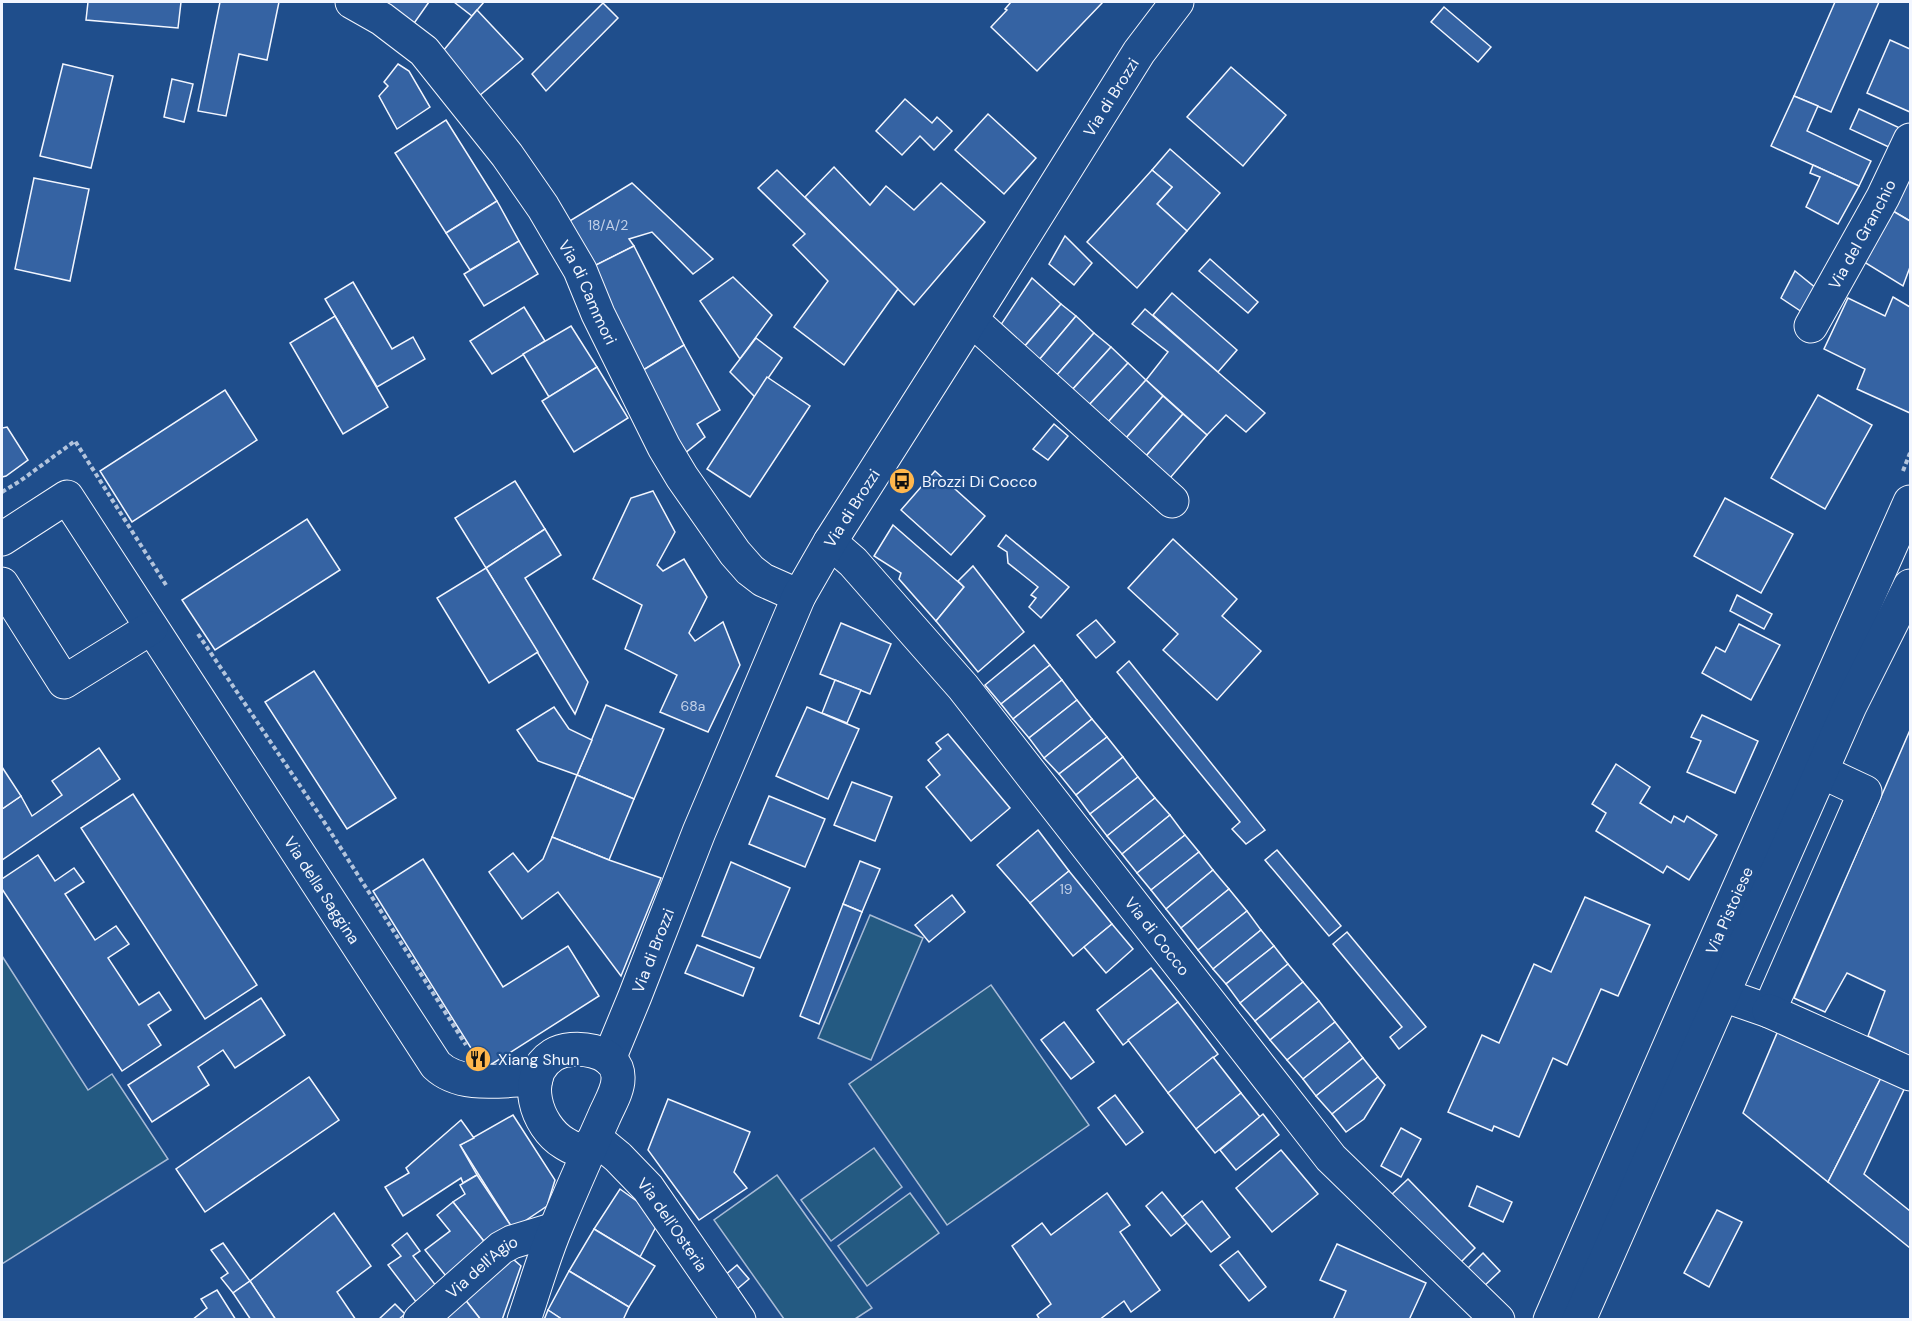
<svg xmlns="http://www.w3.org/2000/svg" width="1912" height="1321" font-family="'DM Sans',sans-serif">
<style>
.green{fill:#245a82;stroke:#a8bbd7;stroke-width:1.5}
.building{fill:#3563a3;stroke:#f2f6ff;stroke-width:1.5}
.lines{fill:none;stroke-linecap:round;stroke-linejoin:round}
.minor-casing{stroke:#f2f6ff;stroke-width:35}
.major-casing{stroke:#f2f6ff;stroke-width:35}
.path{stroke:#b3c4dc;stroke-width:4;stroke-dasharray:4.5 3;stroke-linecap:butt}
.minor{stroke:#1f4e8c;stroke-width:33}
.major{stroke:#1f4e8c;stroke-width:33}
.labels{text-anchor:middle;stroke-width:4.5;stroke-linejoin:round;paint-order:stroke}
.number-label{font-size:14px;fill:#c3d1e8}
.street-label{font-size:16px;fill:#f2f6ff;stroke:#1f4e8c}
.poi-label{font-size:16px;fill:#f2f6ff;stroke:#1f4e8c;text-anchor:start}
</style>
<rect width="100%" height="100%" fill="#1f4e8c"/>
<g class="green">
<path d="M870,915L923,938L871,1060L818,1038Z"/>
<path d="M2,956L88,1090L112,1074L168,1159L2,1264Z"/>
<path d="M991,985L1089,1125L947,1225L849,1084Z"/>
<path d="M874,1148L902,1187L831,1241L801,1200Z"/>
<path d="M777,1175L872,1308L855,1319H784L714,1220Z"/>
<path d="M910,1193L939,1233L867,1286L838,1246Z"/>
</g>
<g class="building">
<path d="M88,2H181L178,28L86,20Z"/>
<path d="M220,2H279L267,60L239,54L226,116L198,111Z"/>
<path d="M370,2H429L410,29Z"/>
<path d="M454,2H484L472,16Z"/>
<path d="M1011,2H1103L1037,71L991,27L1007,10L1005,9Z"/>
<path d="M1835,2H1879L1831,112L1794,96Z"/>
<path d="M603,3L618,18L546,91L532,74Z"/>
<path d="M1444,7L1491,47L1478,62L1431,22Z"/>
<path d="M477,10L523,59L479,96L443,51Z"/>
<path d="M1890,40L1910,49V112L1867,93Z"/>
<path d="M63,64L113,76L91,168L40,156Z"/>
<path d="M398,64L409,71L430,107L397,129L379,96L388,86L384,82Z"/>
<path d="M1231,67L1286,115L1243,166L1187,117Z"/>
<path d="M172,79L193,84L184,122L164,117Z"/>
<path d="M1794,96L1818,106L1807,131L1871,161L1859,186L1771,146Z"/>
<path d="M905,99L932,123L937,117L952,131L934,150L920,136L902,155L876,131Z"/>
<path d="M1859,109L1902,129L1893,149L1850,129Z"/>
<path d="M988,114L1036,158L1004,194L955,150Z"/>
<path d="M446,120L497,201L446,233L395,153Z"/>
<path d="M1170,149L1220,193L1187,231L1157,204L1172,187L1152,170Z"/>
<path d="M1813,165L1859,186L1838,224L1806,207L1820,177L1810,173Z"/>
<path d="M1910,165V221L1886,207Z"/>
<path d="M834,167L870,205L886,186L914,210L941,183L985,222L914,305L805,197Z"/>
<path d="M777,170L898,289L844,365L794,327L828,281L793,245L805,234L758,188Z"/>
<path d="M1152,170L1172,187L1157,204L1187,231L1137,288L1087,242Z"/>
<path d="M34,178L89,189L70,281L15,269Z"/>
<path d="M632,183L713,259L693,274L652,232L629,239L634,246L592,267L568,222Z"/>
<path d="M497,201L519,241L470,270L446,233Z"/>
<path d="M1886,207L1910,221V267L1903,286L1856,257Z"/>
<path d="M1065,236L1092,263L1074,285L1049,264Z"/>
<path d="M519,241L538,274L484,306L464,274Z"/>
<path d="M634,246L684,345L640,372L592,267Z"/>
<path d="M1210,259L1258,302L1248,313L1199,271Z"/>
<path d="M1795,271L1817,289L1802,312L1781,298Z"/>
<path d="M733,277L772,315L740,359L700,301Z"/>
<path d="M1032,278L1061,304L1024,347L1000,326Z"/>
<path d="M353,282L392,349L413,337L425,359L377,387L325,299Z"/>
<path d="M1172,293L1237,350L1218,372L1153,315Z"/>
<path d="M1893,297L1910,307V413L1857,389L1865,369L1824,349L1848,298L1885,316Z"/>
<path d="M1061,304L1076,316L1039,360L1024,347Z"/>
<path d="M524,307L545,341L492,374L470,341Z"/>
<path d="M1145,309L1265,413L1246,432L1226,415L1207,435L1146,380L1168,352L1132,324Z"/>
<path d="M335,316L388,407L343,434L290,343Z"/>
<path d="M1076,316L1094,333L1056,376L1039,360Z"/>
<path d="M571,326L597,367L549,397L523,354Z"/>
<path d="M1094,333L1111,347L1072,390L1056,376Z"/>
<path d="M756,338L782,358L755,397L730,372Z"/>
<path d="M684,345L720,410L697,424L705,437L685,453L640,372Z"/>
<path d="M1111,347L1128,363L1089,405L1072,390Z"/>
<path d="M1128,363L1146,380L1108,422L1089,405Z"/>
<path d="M597,367L628,418L574,452L542,401Z"/>
<path d="M767,377L810,406L750,497L707,469Z"/>
<path d="M1146,380L1163,396L1126,438L1108,422Z"/>
<path d="M225,390L257,440L132,522L100,471Z"/>
<path d="M1818,395L1872,425L1825,509L1771,478Z"/>
<path d="M1163,396L1183,414L1146,456L1126,438Z"/>
<path d="M1183,414L1207,435L1170,478L1146,456Z"/>
<path d="M1054,424L1068,436L1048,460L1033,449Z"/>
<path d="M7,427L28,460L6,476L2,477V428Z"/>
<path d="M935,471L985,516L951,555L901,510Z"/>
<path d="M515,481L545,529L486,568L455,518Z"/>
<path d="M653,491L675,532L657,565L663,571L684,559L707,597L689,633L695,641L723,622L740,665L708,732L660,712L677,675L625,649L642,605L593,579L631,498Z"/>
<path d="M1725,498L1793,534L1761,593L1694,556Z"/>
<path d="M307,519L340,570L215,650L182,600Z"/>
<path d="M893,525L964,587L936,621L899,579L901,573L874,556Z"/>
<path d="M545,529L561,555L525,578L588,682L575,714L486,568Z"/>
<path d="M1006,535L1069,587L1041,618L1029,607L1036,598L1031,595L1038,587L1008,563L1007,552L998,546Z"/>
<path d="M1173,539L1237,599L1222,616L1261,651L1217,700L1163,650L1178,634L1128,588Z"/>
<path d="M973,566L1024,632L978,672L936,621L964,587L958,581Z"/>
<path d="M486,568L538,652L489,683L437,598Z"/>
<path d="M1737,595L1772,614L1764,629L1730,611Z"/>
<path d="M1096,620L1115,642L1096,658L1077,635Z"/>
<path d="M841,623L891,644L870,694L820,674Z"/>
<path d="M1739,624L1780,645L1751,700L1702,673L1716,647L1725,652Z"/>
<path d="M1034,645L1050,665L1001,704L985,685Z"/>
<path d="M1129,661L1265,830L1246,844L1232,829L1240,822L1117,672Z"/>
<path d="M1050,665L1062,680L1013,719L1001,704Z"/>
<path d="M314,671L396,798L347,829L265,702Z"/>
<path d="M835,680L861,690L847,723L822,713Z"/>
<path d="M1062,680L1077,700L1029,738L1013,719Z"/>
<path d="M1077,700L1092,719L1044,758L1029,738Z"/>
<path d="M606,705L664,729L634,799L577,775Z"/>
<path d="M554,707L569,729L592,740L577,775L538,761L517,730Z"/>
<path d="M807,707L859,729L828,799L776,776Z"/>
<path d="M1702,715L1758,741L1735,793L1687,772L1701,741L1691,737Z"/>
<path d="M1092,719L1107,737L1059,774L1044,758Z"/>
<path d="M1910,730V1056L1868,1036L1885,991L1847,973L1825,1012L1794,998Z"/>
<path d="M948,734L1010,808L971,841L926,787L940,775L928,760L941,749L936,743Z"/>
<path d="M1107,737L1123,757L1076,795L1059,774Z"/>
<path d="M99,748L120,779L2,860V809L21,796L32,816L62,795L52,781Z"/>
<path d="M1123,757L1138,777L1090,814L1076,795Z"/>
<path d="M1616,764L1650,787L1640,803L1671,823L1674,816L1684,822L1687,816L1717,835L1689,880L1667,866L1663,873L1596,831L1606,813L1592,804Z"/>
<path d="M2,767L21,796L2,809Z"/>
<path d="M577,775L634,799L609,860L552,837Z"/>
<path d="M1138,777L1155,798L1107,836L1090,814Z"/>
<path d="M852,782L892,797L875,841L834,825Z"/>
<path d="M133,794L257,985L205,1019L81,828Z"/>
<path d="M769,796L825,819L805,867L749,844Z"/>
<path d="M1155,798L1170,815L1122,854L1107,836Z"/>
<path d="M1170,815L1185,835L1137,873L1122,854Z"/>
<path d="M1038,830L1069,871L1030,903L997,865Z"/>
<path d="M1185,835L1199,852L1151,890L1137,873Z"/>
<path d="M552,837L609,860L661,878L621,976L558,892L522,919L489,872L513,853L528,872L543,859Z"/>
<path d="M1277,850L1341,926L1329,936L1265,860Z"/>
<path d="M1199,852L1213,870L1166,909L1151,890Z"/>
<path d="M38,855L55,881L74,868L84,882L65,894L95,940L116,926L129,944L108,958L139,1005L159,992L171,1010L148,1025L161,1045L122,1071L2,889V879Z"/>
<path d="M423,859L503,987L568,946L599,996L484,1069L373,891Z"/>
<path d="M860,861L880,869L862,912L843,904Z"/>
<path d="M731,862L790,888L760,958L702,936Z"/>
<path d="M1213,870L1229,889L1181,928L1166,909Z"/>
<path d="M1069,871L1112,924L1073,956L1030,903Z"/>
<path d="M1229,889L1247,911L1198,950L1181,928Z"/>
<path d="M952,895L965,912L929,942L915,925Z"/>
<path d="M1585,897L1650,925L1618,996L1601,989L1567,1065L1553,1058L1519,1137L1494,1126L1492,1131L1448,1112L1482,1035L1499,1043L1534,964L1551,972Z"/>
<path d="M843,904L862,912L819,1024L800,1016Z"/>
<path d="M1247,911L1261,930L1213,969L1198,950Z"/>
<path d="M1112,924L1133,949L1106,973L1084,947Z"/>
<path d="M1261,930L1274,946L1226,984L1213,969Z"/>
<path d="M1347,932L1426,1027L1399,1049L1390,1037L1402,1027L1333,944Z"/>
<path d="M697,945L754,968L743,996L685,973Z"/>
<path d="M1274,946L1288,964L1240,1003L1226,984Z"/>
<path d="M1288,964L1303,982L1255,1021L1240,1003Z"/>
<path d="M1151,968L1178,1002L1123,1045L1097,1010Z"/>
<path d="M1303,982L1319,1001L1270,1040L1255,1021Z"/>
<path d="M261,998L285,1035L235,1068L223,1050L198,1067L209,1085L152,1122L128,1085Z"/>
<path d="M1319,1001L1335,1022L1287,1060L1270,1040Z"/>
<path d="M1178,1002L1218,1054L1168,1093L1128,1040Z"/>
<path d="M1064,1022L1094,1062L1071,1079L1041,1040Z"/>
<path d="M1335,1022L1350,1041L1303,1079L1287,1060Z"/>
<path d="M1780,1026L1886,1068L1828,1182L1743,1113Z"/>
<path d="M1350,1041L1363,1058L1316,1096L1303,1079Z"/>
<path d="M1213,1057L1241,1093L1196,1129L1168,1093Z"/>
<path d="M1363,1058L1378,1077L1332,1114L1316,1096Z"/>
<path d="M1886,1068L1909,1079L1864,1174L1910,1211V1248L1828,1182Z"/>
<path d="M309,1077L339,1120L205,1212L176,1169Z"/>
<path d="M1378,1077L1385,1085L1364,1119L1346,1132L1332,1114Z"/>
<path d="M1241,1093L1260,1117L1215,1153L1196,1129Z"/>
<path d="M1115,1095L1143,1132L1126,1145L1098,1108Z"/>
<path d="M668,1099L750,1132L734,1172L747,1188L699,1220L648,1150Z"/>
<path d="M1263,1114L1279,1135L1236,1170L1220,1150Z"/>
<path d="M513,1115L555,1180L547,1206L513,1229L460,1145Z"/>
<path d="M461,1120L474,1138L460,1145L477,1175L463,1183L461,1178L403,1216L385,1187L409,1173L406,1168Z"/>
<path d="M1401,1128L1421,1139L1401,1177L1381,1166Z"/>
<path d="M1281,1150L1318,1194L1272,1232L1236,1188Z"/>
<path d="M477,1175L513,1229L490,1249L453,1202L465,1194L460,1185Z"/>
<path d="M1408,1179L1475,1248L1457,1266L1389,1197Z"/>
<path d="M1477,1186L1512,1202L1503,1222L1469,1206Z"/>
<path d="M620,1189L638,1202L658,1223L640,1257L594,1229Z"/>
<path d="M1162,1192L1187,1223L1171,1236L1146,1206Z"/>
<path d="M1107,1193L1130,1225L1120,1232L1160,1290L1131,1312L1124,1301L1099,1320H1040L1037,1315L1051,1304L1012,1246L1042,1223L1051,1235Z"/>
<path d="M1202,1201L1230,1237L1211,1252L1182,1217Z"/>
<path d="M453,1202L490,1249L450,1281L425,1250L450,1231L437,1215Z"/>
<path d="M1717,1210L1742,1222L1709,1287L1684,1273Z"/>
<path d="M334,1213L371,1266L337,1292L356,1320H276L250,1281Z"/>
<path d="M594,1229L655,1266L629,1307L569,1271Z"/>
<path d="M407,1233L420,1251L413,1256L440,1291L420,1307L388,1265L401,1256L392,1245Z"/>
<path d="M223,1243L250,1281L233,1293L221,1278L228,1273L211,1250Z"/>
<path d="M1337,1244L1426,1283L1409,1320H1333L1346,1291L1320,1280Z"/>
<path d="M1238,1251L1266,1287L1249,1301L1220,1265Z"/>
<path d="M1483,1253L1500,1271L1481,1289L1465,1271Z"/>
<path d="M507,1254L521,1266L502,1320H481L460,1293Z"/>
<path d="M737,1265L749,1279L736,1290L724,1276Z"/>
<path d="M569,1271L629,1307L623,1320H563L548,1310Z"/>
<path d="M250,1281L276,1320H251L233,1293Z"/>
<path d="M217,1290L236,1320H192L207,1308L201,1299Z"/>
<path d="M460,1293L481,1320H449L442,1310Z"/>
<path d="M395,1304L405,1314L398,1320H378Z"/>
<path d="M548,1310L563,1320H544Z"/>
</g>
<g class="lines">
<g class="minor-casing">
<g id="minor">
<path id="s1" d="M352,2L382,19L424,51L507,155L543,207L580,270L598,314L664,447L682,477L735,553L750,570L763,580L799,596"/>
<path d="M972,320L1172,501"/>
<path id="s2" d="M1811,326L1883,197L1910,140"/>
<path id="s3" d="M2,539L67,497L436,1065C461,1089 504,1080 536,1079"/>
<path id="s4" d="M830,542L853,562L963,687L1331,1158L1498,1320"/>
<path d="M2,584L64,682L151,628"/>
<path d="M1723,995L1769,1011L1865,792L1820,771"/>
<path d="M1769,1011L1910,1074"/>
<path id="s5" d="M609,1059L635,996L699,832L799,596L830,542L990,290L1139,52L1177,2"/>
<path id="s6" d="M595,1138L618,1157L648,1188L739,1320"/>
<path id="s7" d="M420,1320L501,1248L512,1242L555,1229"/>
<path d="M524,1320C535,1288 544,1255 557,1225C572,1189 588,1153 604,1117C609,1105 618,1091 618,1079C620,1049 572,1043 553,1055C520,1076 536,1126 564,1143C569,1146 575,1150 581,1149C588,1149 591,1143 595,1138"/>
</g>
</g>
<g class="major-casing">
<g id="major">
<path id="s8" d="M1550,1320L1703,969L1910,502"/>
<path d="M1579,1320L1850,706L1910,586"/>
</g>
</g>
<g class="path">
<path d="M1903,471L1910,453"/>
<path d="M2,492L20,481L75,441L166,585"/>
<path d="M198,634L321,817L466,1045"/>
</g>
<use href="#minor" class="minor"/>
<use href="#major" class="major"/>
</g>
<defs>
<g id="bus-disc" transform="scale(1.35)"><circle r="9.5" fill="#ffb74d" stroke="#1f4e8c"/><path d="M-5-6H5V4H4V6H2V4H-2V6H-4V4H-5ZM-3.5-4V0h7V-4ZM-3.5 1.2v1.5H-2V1.2ZM2 1.2v1.5H3.5V1.2Z" fill="#111"/></g>
<g id="restaurant-disc" transform="scale(1.35)"><circle r="9.5" fill="#ffb74d" stroke="#1f4e8c"/><path d="M-5-6h1v4h1v-4h1v4h1v-4h1v5L-1.5 .5V6h-2V.5L-5-1ZM5-6V6H3V1.5H1.5Q1.5-4 5-6Z" fill="#111"/></g>
</defs>
<g fill-rule="evenodd">
<use href="#bus-disc" x="902" y="481"/>
<use href="#restaurant-disc" x="478" y="1059"/>
</g>
<g class="labels">
<g class="number-label">
<text x="608" y="230">18/A/2</text>
<text x="693" y="711">68a</text>
<text x="1066" y="894">19</text>
</g>
<g class="street-label">
<text dy="6" stroke="none"><textPath href="#s5" startOffset="1089">Via di Brozzi</textPath></text>
<text dy="6" stroke="none"><textPath href="#s2" startOffset="105">Via del Granchio</textPath></text>
<text dy="6" stroke="none"><textPath href="#s1" startOffset="380">Via di Cammori</textPath></text>
<text dy="6" stroke="none"><textPath href="#s5" startOffset="603">Via di Brozzi</textPath></text>
<text dy="6" stroke="none"><textPath href="#s3" startOffset="546">Via della Saggina</textPath></text>
<text dy="6" stroke="none"><textPath href="#s8" startOffset="447">Via Pistoiese</textPath></text>
<text dy="6" stroke="none"><textPath href="#s4" startOffset="513">Via di Cocco</textPath></text>
<text dy="6" stroke="none"><textPath href="#s5" startOffset="117">Via di Brozzi</textPath></text>
<text dy="6" stroke="none"><textPath href="#s6" startOffset="117">Via dell'Osteria</textPath></text>
<text dy="6" stroke="none"><textPath href="#s7" startOffset="82">Via dell'Agio</textPath></text>
</g>
<g class="poi-label">
<text x="922" y="487">Brozzi Di Cocco</text>
<text x="498" y="1065">Xiang Shun</text>
</g>
</g>
<rect width="1912" height="1321" fill="none" stroke="#f2f6ff" stroke-width="6"/>
</svg>
